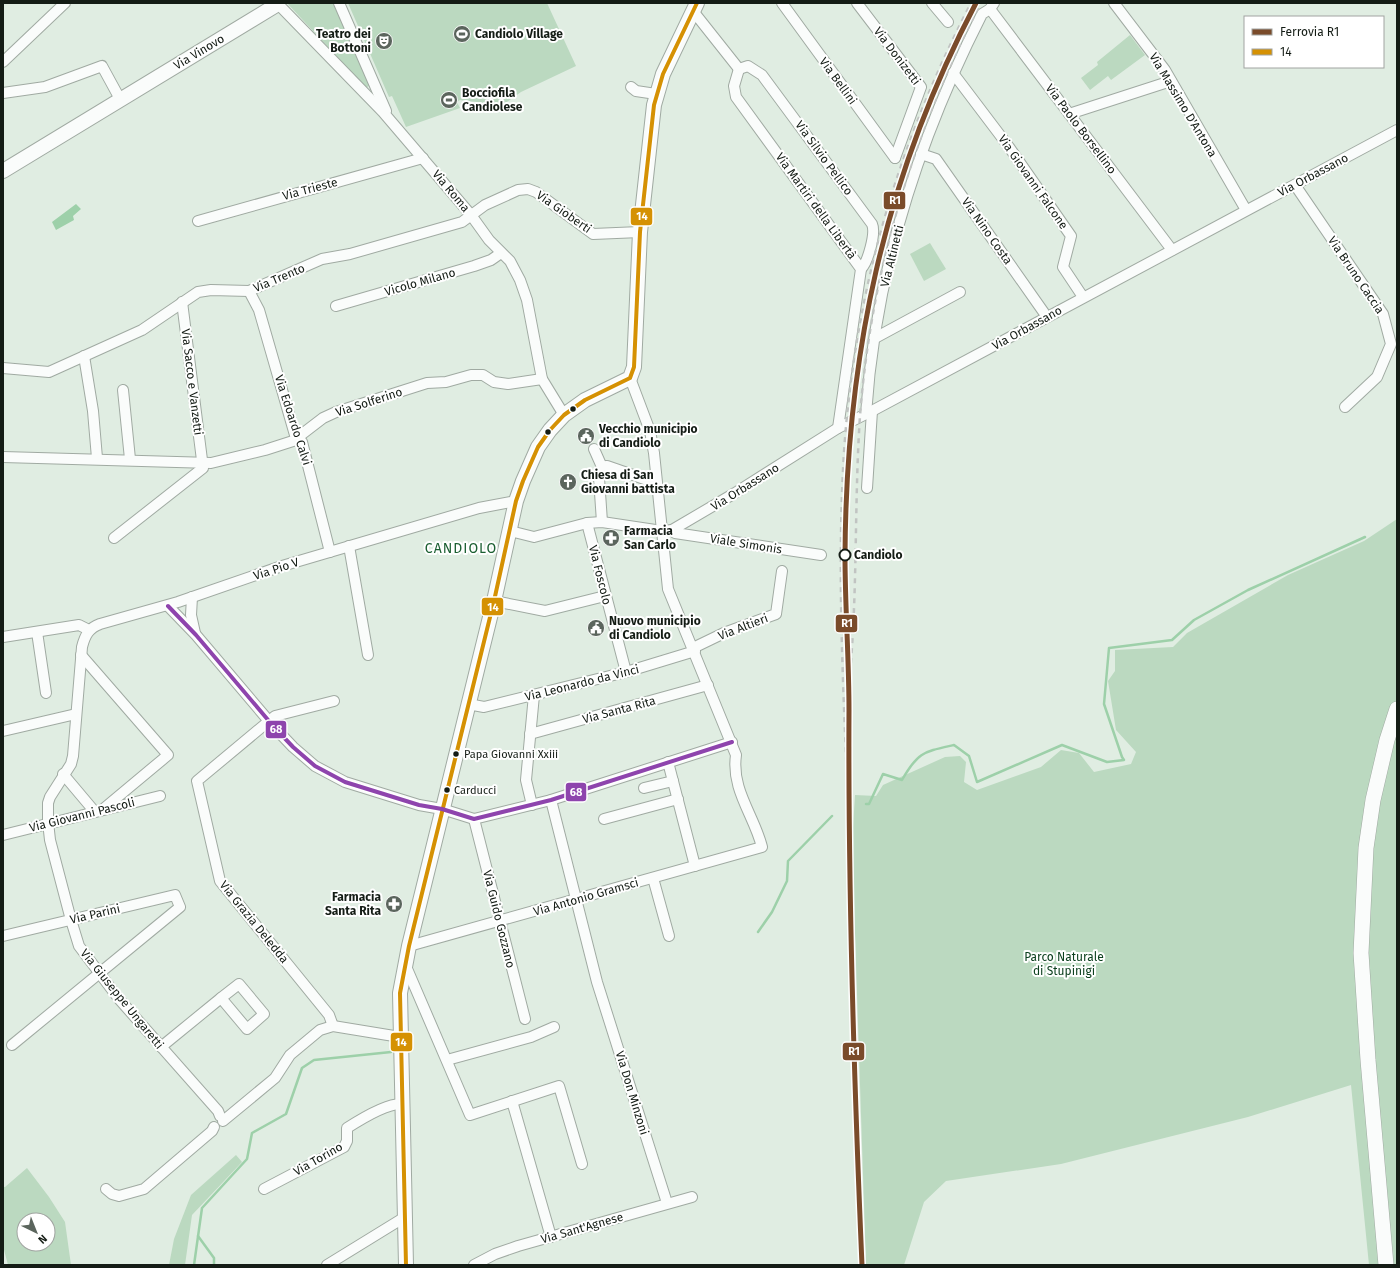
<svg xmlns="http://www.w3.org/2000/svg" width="1400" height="1268" font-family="'Fira Sans',sans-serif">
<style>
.green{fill:#bbd9c0;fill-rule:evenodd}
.water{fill:#9dd0a9}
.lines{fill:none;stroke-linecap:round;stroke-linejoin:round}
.stream{stroke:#9dd0a9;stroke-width:2.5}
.street-casing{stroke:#a0aaa2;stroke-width:12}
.secondary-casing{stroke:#a0aaa2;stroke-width:16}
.primary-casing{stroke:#a0aaa2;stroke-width:16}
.street{stroke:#fafcfb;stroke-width:10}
.secondary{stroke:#fafcfb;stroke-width:14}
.primary{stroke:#fafcfb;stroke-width:15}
.rail{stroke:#c1c4c2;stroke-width:2.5;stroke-dasharray:5 5;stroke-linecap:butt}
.bus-1-casing{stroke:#fff;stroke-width:7}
.bus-2-casing{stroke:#fff;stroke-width:7}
.bus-1{stroke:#d59103;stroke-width:4}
.bus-2{stroke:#8e44ad;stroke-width:4}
.rail-1-casing{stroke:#fff;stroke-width:8}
.rail-1{stroke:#7a4b2a;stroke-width:5}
.bus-dot{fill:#141c15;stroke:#fff;stroke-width:1.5}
.stop-dot{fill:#fff;stroke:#141c15;stroke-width:2}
.labels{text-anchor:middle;stroke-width:4;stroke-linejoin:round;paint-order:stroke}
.bus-label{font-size:11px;fill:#141c15;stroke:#fff;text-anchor:start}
.poi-label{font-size:12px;font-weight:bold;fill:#141c15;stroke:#fff;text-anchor:start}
.street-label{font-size:12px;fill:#141c15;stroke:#fff}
.stop-label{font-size:12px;font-weight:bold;fill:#141c15;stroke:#fff;text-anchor:start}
.park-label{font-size:12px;fill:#0c401e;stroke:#fff}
.quarter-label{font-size:14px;letter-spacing:1px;fill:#1b5f31;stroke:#fff}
.line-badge{stroke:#fff;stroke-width:1.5}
.badge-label{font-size:11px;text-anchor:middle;font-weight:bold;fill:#fff}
</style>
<rect width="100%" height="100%" fill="#e0ede2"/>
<g class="green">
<path d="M287,3H333L370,85L366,88Z"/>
<path d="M348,3H547L576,66L521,92L497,109L493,104L460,100L457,102L460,108L406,127L392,96L389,97Z"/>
<path d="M1130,35L1145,55L1111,80L1108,76L1090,90L1081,78L1098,65L1097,62Z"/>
<path d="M930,243L946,269L924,281L910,254Z"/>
<path d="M1397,519V1265H1369L1351,1085L1248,1117L1061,1164L946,1181L924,1202L904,1265H866L852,843L855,795L876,796L883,785L945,757L960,756L966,762L964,782L977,790L1041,767L1061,750L1079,753L1094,772L1131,764L1136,752L1116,730L1108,681L1115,671V650L1173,647L1187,633L1288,575L1364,541Z"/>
<path d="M236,1155L242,1162L192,1215L185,1265H169L174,1239L191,1195Z"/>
<path d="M27,1168L49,1197L65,1222L71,1265H8L3,1246V1187H5ZM24,1220H48V1244H24Z"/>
</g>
<path class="water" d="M76,204L81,209L73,216L74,220L56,230L52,222Z"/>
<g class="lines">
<g class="stream">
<path d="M866,804H869L883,774L902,780C918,752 923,752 954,745L969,756L977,782L1062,745L1107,762L1124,760L1122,757L1104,704L1109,648L1172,640L1194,620L1248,590L1365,537"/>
<path d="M758,932L772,912L787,881L788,861L832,816"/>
<path d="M198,1236L214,1258V1265"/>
<path d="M194,1265L202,1208L247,1159L252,1133L286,1114L302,1068L314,1060L391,1052"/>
</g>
<g class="street-casing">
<g id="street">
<path d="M339,3L386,111"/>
<path d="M782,3L895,158"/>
<path d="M857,3L921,87L895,158"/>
<path d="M932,3L948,22"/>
<path d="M1114,3L1165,70L1246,210"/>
<path d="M278,4L383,112L471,215L489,240L510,261L520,280L527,300L542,379L564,415"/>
<path d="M990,9L1172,250"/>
<path d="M693,11L739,69"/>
<path d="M3,62L65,3"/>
<path d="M739,69L734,86L736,97L861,269L838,428"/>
<path d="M739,69L748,66L762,75L872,224C876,233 868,262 861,269"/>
<path d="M953,73L1009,147L1071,236L1063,267L1083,297"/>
<path d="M631,87L636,91L656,94"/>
<path d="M3,93L45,87L102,66L120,99"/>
<path d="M1069,114L1171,81"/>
<path d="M921,154L936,159L1047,317"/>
<path d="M1295,185L1383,314L1391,344L1377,377L1345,407"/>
<path d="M198,221L423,158"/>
<path d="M249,291L259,310L295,435L302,442L330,552"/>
<path d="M336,306L474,266L491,260L501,253"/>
<path d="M875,338L960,292"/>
<path d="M84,356L93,411L97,458"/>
<path d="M3,368L49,372L142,330L198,292L211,290L249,291L322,259L350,254L462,222L485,205L518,190L528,189L536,192L593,234L640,232"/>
<path d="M123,390L130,459"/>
<path d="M866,414C875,274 919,138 982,14L990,9L994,3"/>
<path d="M594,449L602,467L599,478L602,522"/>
<path d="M3,457L211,463L265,450L293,441L323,418L336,412L427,383L446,382L471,375H483L494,382L508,384L542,379"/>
<path d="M602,467L607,466L656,483"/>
<path d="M867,488L872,411"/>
<path d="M587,523L626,672"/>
<path d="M672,530L675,533L821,555"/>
<path d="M510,531L534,537L587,523L602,522L662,531L672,530L735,493L838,428L872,411L1397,130"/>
<path d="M114,538L203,468L182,302"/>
<path d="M349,546L368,655"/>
<path d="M192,597L191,615L195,633"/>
<path d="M494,601L545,611L605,596"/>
<path d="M168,606L196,635L274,727L293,747L315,766L345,782L419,805L442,809L474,819L551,800L732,742"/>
<path d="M37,632L46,693"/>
<path d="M3,637L79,625L89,630"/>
<path d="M693,648L724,633L776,614L782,571"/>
<path d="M81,655L168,755L102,810"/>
<path d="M468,704L484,707L626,672L695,651"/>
<path d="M3,731L76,714"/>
<path d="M530,734L708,685"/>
<path d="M668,762L695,866"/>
<path d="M63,774L95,812"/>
<path d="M644,788L673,781"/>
<path d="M551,800L597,982L667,1203"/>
<path d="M532,805L526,780L534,695"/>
<path d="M474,819L525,1019"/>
<path d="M604,819L678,799"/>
<path d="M3,835L160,796"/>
<path d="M653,878L669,936"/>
<path d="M3,936L175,895L180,907L12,1045"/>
<path d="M409,946L762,847C754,815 731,790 736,755L668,589L654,453L650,431L630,378"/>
<path d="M405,964L470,1115L559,1086L582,1164"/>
<path d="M239,984L264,1014L247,1029L221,998Z"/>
<path d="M333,1026L329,1015L220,881L197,781L275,716L334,701"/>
<path d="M161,1047L221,998"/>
<path d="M447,1060L531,1037L554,1027"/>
<path d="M512,1101L551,1237"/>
<path d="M220,1116L218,1111L119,999L79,946L71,920L50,840L48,822V803L50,797L71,764L73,756L82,647C85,635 89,628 100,624L178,602L282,566L479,508L516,501"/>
<path d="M223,1121L275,1078L290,1055L320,1030L333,1026L400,1037"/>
<path d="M106,1189L112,1194L119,1196L144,1189L212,1131L214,1127"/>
<path d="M264,1189L344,1147L347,1141V1128C361,1119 387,1103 402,1104"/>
<path d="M327,1265L405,1217"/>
<path d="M474,1265L495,1254L518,1246L692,1197"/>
</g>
</g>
<g class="secondary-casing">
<g id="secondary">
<path d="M3,171L278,4L277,3"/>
<path d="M406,1265L400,993L409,946L494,601L516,501L523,481L538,447L550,430L564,415L585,400L630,378L634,367L640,232L654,105L663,74L697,3"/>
</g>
</g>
<g class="primary-casing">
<path id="primary" d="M1386,1265L1368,1060L1361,953L1366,848L1373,800L1387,740L1397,709"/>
</g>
<use href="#street" class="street"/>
<use href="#secondary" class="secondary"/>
<use href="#primary" class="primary"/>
<g class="rail">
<path d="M849,683C858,594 854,505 860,416C871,270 913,132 981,3"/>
<path d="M848,802C843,686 837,568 844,452C855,291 897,146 971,3"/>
</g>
<g class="bus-1-casing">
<path id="bus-1" d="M406,1265L400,993L409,946L494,601L516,501L523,481L538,447L550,430L564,415L585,400L630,378L634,367L640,232L654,105L663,74L697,3"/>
</g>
<g class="bus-2-casing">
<path id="bus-2" d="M168,606L196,635L274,727L293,747L315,766L345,782L419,805L442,809L474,819L551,800L732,742"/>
</g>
<use href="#bus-1" class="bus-1"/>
<use href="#bus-2" class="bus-2"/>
<g class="rail-1-casing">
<path id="rail-1" d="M862,1265C854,1080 848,895 849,710C849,659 845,607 845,556C846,357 883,180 976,3"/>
</g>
<use href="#rail-1" class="rail-1"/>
</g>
<defs>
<g id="stadium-disc" transform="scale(0.9)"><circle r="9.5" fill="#5b655d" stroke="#fff"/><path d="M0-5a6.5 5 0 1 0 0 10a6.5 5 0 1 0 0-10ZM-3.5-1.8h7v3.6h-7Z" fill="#fff"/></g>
<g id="theatre-disc" transform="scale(0.9)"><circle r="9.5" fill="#5b655d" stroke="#fff"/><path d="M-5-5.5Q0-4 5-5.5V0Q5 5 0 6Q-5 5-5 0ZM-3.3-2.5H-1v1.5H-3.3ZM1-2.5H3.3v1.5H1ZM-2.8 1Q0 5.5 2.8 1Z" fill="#fff"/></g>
<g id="civic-disc" transform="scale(0.9)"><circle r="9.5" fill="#5b655d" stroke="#fff"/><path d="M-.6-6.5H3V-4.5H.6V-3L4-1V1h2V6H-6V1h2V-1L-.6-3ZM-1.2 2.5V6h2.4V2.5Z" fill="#fff"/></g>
<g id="church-disc" transform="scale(0.9)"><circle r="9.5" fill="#5b655d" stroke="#fff"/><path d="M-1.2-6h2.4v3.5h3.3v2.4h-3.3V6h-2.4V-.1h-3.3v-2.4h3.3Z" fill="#fff"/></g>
<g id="pharmacy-disc" transform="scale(0.9)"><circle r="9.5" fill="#5b655d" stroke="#fff"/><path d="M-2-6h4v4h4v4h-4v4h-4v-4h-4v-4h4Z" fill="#fff"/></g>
</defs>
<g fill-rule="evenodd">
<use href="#stadium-disc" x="462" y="34"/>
<use href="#theatre-disc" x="384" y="41"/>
<use href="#stadium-disc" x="449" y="100"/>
<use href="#civic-disc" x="586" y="436"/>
<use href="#church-disc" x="568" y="482"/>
<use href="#pharmacy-disc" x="611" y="538"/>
<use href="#civic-disc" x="596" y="628"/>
<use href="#pharmacy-disc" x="394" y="904"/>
</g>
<g class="bus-dot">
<circle cx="573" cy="409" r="3.5"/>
<circle cx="548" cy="432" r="3.5"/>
<circle cx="456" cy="754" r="3.5"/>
<circle cx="447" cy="790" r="3.5"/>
</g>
<circle class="stop-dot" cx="845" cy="555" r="5.5"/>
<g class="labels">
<g class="bus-label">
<text x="464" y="758">Papa Giovanni Xxiii</text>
<text x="454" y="794">Carducci</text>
</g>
<g class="poi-label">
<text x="371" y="38" text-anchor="end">Teatro dei<tspan x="371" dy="14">Bottoni</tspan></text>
<text x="475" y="38">Candiolo Village</text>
<text x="462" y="97">Bocciofila<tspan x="462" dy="14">Candiolese</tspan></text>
<text x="599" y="433">Vecchio municipio<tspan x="599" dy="14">di Candiolo</tspan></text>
<text x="581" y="479">Chiesa di San<tspan x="581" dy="14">Giovanni battista</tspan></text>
<text x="624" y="535">Farmacia<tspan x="624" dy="14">San Carlo</tspan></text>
<text x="609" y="625">Nuovo municipio<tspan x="609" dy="14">di Candiolo</tspan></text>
<text x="381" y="901" text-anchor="end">Farmacia<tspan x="381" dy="14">Santa Rita</tspan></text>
</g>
<g class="street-label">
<text transform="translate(199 52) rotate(-31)" y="4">Via Vinovo</text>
<text transform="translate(897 56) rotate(53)" y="4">Via Donizetti</text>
<text transform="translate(838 81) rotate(54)" y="4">Via Bellini</text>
<text transform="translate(1183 105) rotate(59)" y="4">Via Massimo D'Antona</text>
<text transform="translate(1081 129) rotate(53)" y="4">Via Paolo Borsellino</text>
<text transform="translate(824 158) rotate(54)" y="4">Via Silvio Pellico</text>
<text transform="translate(1313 175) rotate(-28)" y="4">Via Orbassano</text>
<text transform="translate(1033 182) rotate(55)" y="4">Via Giovanni Falcone</text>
<text transform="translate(310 189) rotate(-15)" y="4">Via Trieste</text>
<text transform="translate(451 191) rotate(50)" y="4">Via Roma</text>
<text transform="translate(816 206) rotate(54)" y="4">Via Martiri della Libertà</text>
<text transform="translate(564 212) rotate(35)" y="4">Via Gioberti</text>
<text transform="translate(987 231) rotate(55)" y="4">Via Nino Costa</text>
<text transform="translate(892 256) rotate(-76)" y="4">Via Altinetti</text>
<text transform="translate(1356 275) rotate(56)" y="4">Via Bruno Caccia</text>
<text transform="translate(279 278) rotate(-23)" y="4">Via Trento</text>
<text transform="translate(420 282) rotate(-16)" y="4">Vicolo Milano</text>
<text transform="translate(1027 328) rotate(-29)" y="4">Via Orbassano</text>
<text transform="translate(192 382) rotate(83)" y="4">Via Sacco e Vanzetti</text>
<text transform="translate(369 402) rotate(-18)" y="4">Via Solferino</text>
<text transform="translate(293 420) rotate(72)" y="4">Via Edoardo Calvi</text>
<text transform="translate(745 487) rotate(-32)" y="4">Via Orbassano</text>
<text transform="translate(746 544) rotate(9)" y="4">Viale Simonis</text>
<text transform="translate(276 569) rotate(-18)" y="4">Via Pio V</text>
<text transform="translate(600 575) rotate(76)" y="4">Via Foscolo</text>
<text transform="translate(743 627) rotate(-21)" y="4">Via Altieri</text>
<text transform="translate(582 683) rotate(-14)" y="4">Via Leonardo da Vinci</text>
<text transform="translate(619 710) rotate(-15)" y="4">Via Santa Rita</text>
<text transform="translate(82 815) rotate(-14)" y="4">Via Giovanni Pascoli</text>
<text transform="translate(586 897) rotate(-16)" y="4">Via Antonio Gramsci</text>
<text transform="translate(95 914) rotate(-13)" y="4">Via Parini</text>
<text transform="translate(499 919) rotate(76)" y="4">Via Guido Gozzano</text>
<text transform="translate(254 922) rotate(51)" y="4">Via Grazia Deledda</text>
<text transform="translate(122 999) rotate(51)" y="4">Via Giuseppe Ungaretti</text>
<text transform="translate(632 1093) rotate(73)" y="4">Via Don Minzoni</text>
<text transform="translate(318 1159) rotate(-30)" y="4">Via Torino</text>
<text transform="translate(582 1228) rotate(-16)" y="4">Via Sant'Agnese</text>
</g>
<g class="stop-label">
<text x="854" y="559">Candiolo</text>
</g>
<g class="park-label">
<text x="1064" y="961">Parco Naturale<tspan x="1064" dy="14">di Stupinigi</tspan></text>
</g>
<g class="quarter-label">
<text x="461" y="553">CANDIOLO</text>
</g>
</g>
<g class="line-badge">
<rect x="883" y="191" width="23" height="19" rx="4" fill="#7a4b2a"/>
<rect x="630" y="207" width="23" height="19" rx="4" fill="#d59103"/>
<rect x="481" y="597" width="23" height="19" rx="4" fill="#d59103"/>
<rect x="835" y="614" width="23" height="19" rx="4" fill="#7a4b2a"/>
<rect x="265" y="720" width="22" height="19" rx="4" fill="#8e44ad"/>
<rect x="565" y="782" width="22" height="20" rx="4" fill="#8e44ad"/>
<rect x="390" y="1032" width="23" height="20" rx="4" fill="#d59103"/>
<rect x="842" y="1042" width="23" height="19" rx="4" fill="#7a4b2a"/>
</g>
<g class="badge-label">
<text x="895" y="204">R1</text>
<text x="642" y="220">14</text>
<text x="493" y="611">14</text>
<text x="847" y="627">R1</text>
<text x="276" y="733">68</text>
<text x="576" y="796">68</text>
<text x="401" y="1046">14</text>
<text x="854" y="1055">R1</text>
</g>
<rect width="1400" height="1268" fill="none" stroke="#141c15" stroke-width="8"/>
<rect x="1244" y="16" width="140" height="52" fill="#ffffff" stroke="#a1a4a1"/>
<rect x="1252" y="29" width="20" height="6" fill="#7a4b2a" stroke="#a1a4a1"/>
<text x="1280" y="36" font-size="12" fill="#141c15">Ferrovia R1</text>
<rect x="1252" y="49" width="20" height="6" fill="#d59103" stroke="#a1a4a1"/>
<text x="1280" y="56" font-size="12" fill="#141c15">14</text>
<g transform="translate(36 1232) rotate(137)"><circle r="19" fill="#ffffff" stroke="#a1a4a1"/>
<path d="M0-3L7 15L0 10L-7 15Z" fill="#5b655d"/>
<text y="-6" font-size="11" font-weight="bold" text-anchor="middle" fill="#141c15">N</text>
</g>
</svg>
